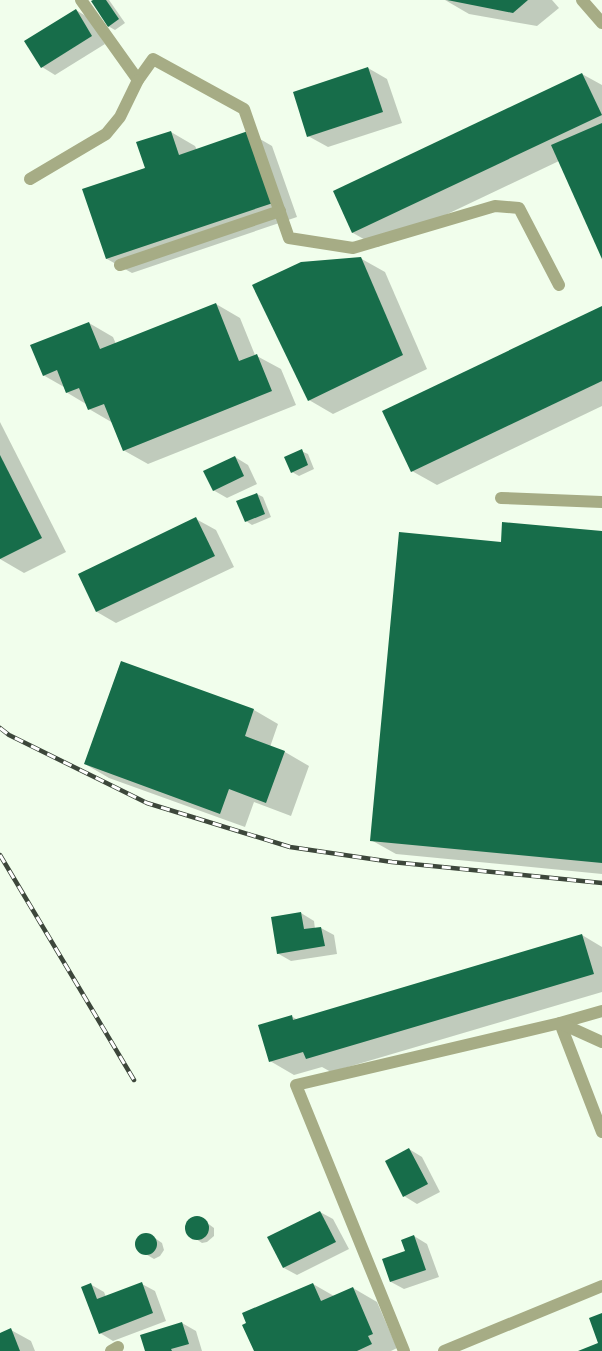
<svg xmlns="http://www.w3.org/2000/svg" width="602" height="1351" font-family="'Roboto Condensed',sans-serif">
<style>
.shadow{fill:#0003}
.building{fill:#176d4a}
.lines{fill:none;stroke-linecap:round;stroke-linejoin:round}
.minor{stroke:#a6ac85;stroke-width:12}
.rail-casing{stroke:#3d473b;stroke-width:4.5}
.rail{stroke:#fff;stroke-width:3;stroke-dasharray:9;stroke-linecap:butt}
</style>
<rect width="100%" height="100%" fill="#f1feec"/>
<g class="shadow">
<path d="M95,0H109L125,23L115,30L108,26Z"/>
<path d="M445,0H552L559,8L537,26L469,14Z"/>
<path d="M76,10L89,18L105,44L55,75L42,67Z"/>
<path d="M368,68L387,79L402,123L328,147L308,136Z"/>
<path d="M582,74L602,85V256L559,161L378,247L353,233L334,192Z"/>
<path d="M171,132L195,146L197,150L248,132L272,146L297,217L132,273L107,259L84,190L146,168Z"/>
<path d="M360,258L385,272L427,369L333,414L309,400Z"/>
<path d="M216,304L240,318L255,355L281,369L296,405L148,464L123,450L113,423L89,409L86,404L66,392L64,387L43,375L89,323L113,337L116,344Z"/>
<path d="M602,307V406L437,485L412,471Z"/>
<path d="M0,422L66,552L24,573L0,559Z"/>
<path d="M301,451L308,454L314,469L299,476L292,472Z"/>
<path d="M235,457L248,465L257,484L227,498L213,490Z"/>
<path d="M257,494L263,497L271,517L252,525L246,521Z"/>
<path d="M196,519L216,530L234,567L116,623L97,612L79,574Z"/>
<path d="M602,532V874L396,854L371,840L502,543Z"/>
<path d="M121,662L254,710L278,724L270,747L285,752L309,766L291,816L254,802L245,827L109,778L85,764Z"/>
<path d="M301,913L314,921L315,929L321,928L334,935L337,954L291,961L277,953Z"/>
<path d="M582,935L602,947V992L331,1072L322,1067L294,1075L270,1061L291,1016L298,1020Z"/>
<path d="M409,1149L422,1157L440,1192L417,1204L404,1196Z"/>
<path d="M320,1212L333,1219L349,1249L297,1275L284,1268Z"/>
<path d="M199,1217L214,1228V1236L207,1242L202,1243L187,1233L186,1224L191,1218Z"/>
<path d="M142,1234H149L162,1243L164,1250L160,1256L154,1259L137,1249L136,1243Z"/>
<path d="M414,1236L427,1244L439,1277L404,1289L391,1282Z"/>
<path d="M90,1284L104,1292L106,1297L142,1284L155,1291L166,1321L113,1341L100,1333Z"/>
<path d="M313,1284L334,1296L353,1288L377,1302L397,1348L391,1351H255Z"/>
<path d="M182,1323L196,1331L202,1351H146L141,1336Z"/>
<path d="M11,1330L31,1341L35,1351H0V1334Z"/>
</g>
<g class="building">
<path d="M93,0H106L119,19L108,27L91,1Z"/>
<path d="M447,0H528L513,13Z"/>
<path d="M76,9L92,36L41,68L24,41Z"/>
<path d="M368,67L383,112L307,137L293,92Z"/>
<path d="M582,73L602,115L352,233L333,191Z"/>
<path d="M602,123V259L551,145Z"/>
<path d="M171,131L179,155L248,131L273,203L106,259L82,189L145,168L136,142Z"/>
<path d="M361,257L403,355L308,401L252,285L301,262Z"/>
<path d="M216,303L239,361L257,354L272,391L123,451L104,404L88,410L79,388L66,393L57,370L43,376L30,345L89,322L100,349Z"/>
<path d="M602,306V381L411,472L382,411Z"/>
<path d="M302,449L308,465L291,473L284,457Z"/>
<path d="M0,455L42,538L0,559Z"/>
<path d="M235,456L244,476L213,491L203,471Z"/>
<path d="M257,493L265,514L245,522L236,501Z"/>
<path d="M196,517L215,556L96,612L78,574Z"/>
<path d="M502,522L602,531V863L370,841L399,532L501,542Z"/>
<path d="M121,661L254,709L245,736L285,751L266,803L229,789L220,814L84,764Z"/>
<path d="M301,912L304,929L321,927L325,946L277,954L271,917Z"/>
<path d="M582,934L594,974L306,1059L303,1052L269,1062L258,1025L292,1015L293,1020Z"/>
<path d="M409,1148L428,1184L403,1197L385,1161Z"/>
<path d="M320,1211L336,1242L283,1268L267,1237Z"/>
<circle cx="197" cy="1228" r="12"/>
<circle cx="146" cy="1244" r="11"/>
<path d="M414,1235L426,1270L390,1282L382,1259L405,1251L401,1240Z"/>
<path d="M142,1282L153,1313L99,1334L81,1287L91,1283L97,1299Z"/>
<path d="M313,1283L321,1301L353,1287L373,1334L368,1336L372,1344L357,1351H254L242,1325L246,1323L242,1313Z"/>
<path d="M602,1313V1351H578L598,1343L589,1318Z"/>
<path d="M182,1322L189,1344L171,1349L172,1351H145L140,1335Z"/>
<path d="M11,1328L20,1351H0V1333Z"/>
</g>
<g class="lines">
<g class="minor">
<path d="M81,0L138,80L153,59L244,109L289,238L353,248L495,206L519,208L559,285"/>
<path d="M582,0L602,23"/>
<path d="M30,179L106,134L120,117L138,80"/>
<path d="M120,265L280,211"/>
<path d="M501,498L602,502"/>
<path d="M602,1011L560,1023L602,1132"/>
<path d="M111,1351L118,1347"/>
<path d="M404,1351L296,1085L560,1023L602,1042"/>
<path d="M444,1351L602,1286"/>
</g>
<g class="rail-casing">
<g id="rail">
<path d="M0,728L9,735L147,803L290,847L392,862L602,883"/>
<path d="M0,855L134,1080"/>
</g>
</g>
<use href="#rail" class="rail"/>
</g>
</svg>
